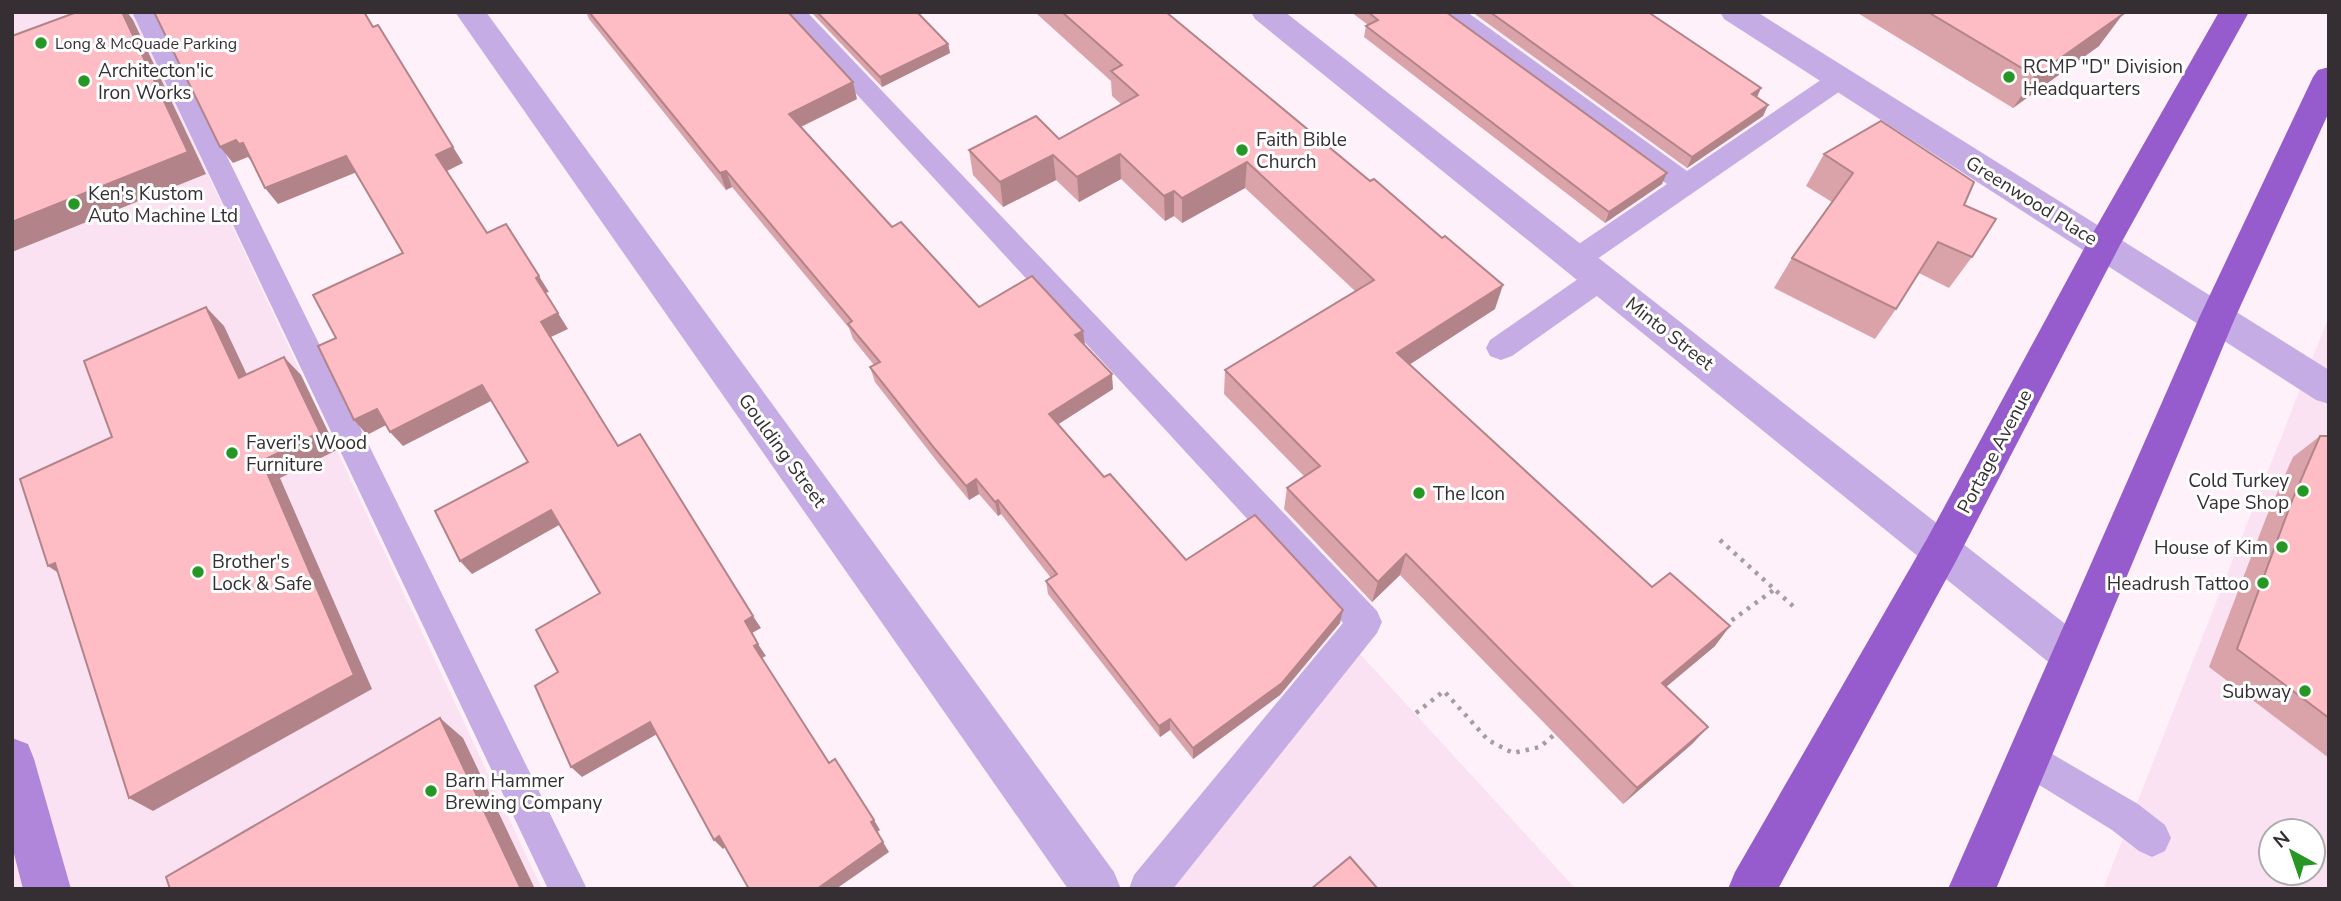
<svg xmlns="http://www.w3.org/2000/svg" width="2341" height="901" font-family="'Nunito Sans',sans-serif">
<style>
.built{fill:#fae2f2;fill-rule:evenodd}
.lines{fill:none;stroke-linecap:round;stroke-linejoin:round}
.path{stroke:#a79ca3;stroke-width:4.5;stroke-dasharray:3.5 6;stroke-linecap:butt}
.service{fill:#c6ace5;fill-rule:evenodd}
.minor{fill:#c6ace5;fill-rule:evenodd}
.secondary{fill:#af86da;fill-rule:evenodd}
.trunk{fill:#965ccd;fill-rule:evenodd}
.wall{fill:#daa3a9}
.shaded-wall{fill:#b28489}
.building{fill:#febdc4;stroke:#b28489;stroke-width:2}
.poi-dot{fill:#269725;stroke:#fff;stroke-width:2.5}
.labels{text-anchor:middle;stroke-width:6;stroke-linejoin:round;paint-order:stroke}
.far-poi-label{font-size:16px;fill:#352f33;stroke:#fff;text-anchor:start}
.poi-label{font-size:19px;fill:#352f33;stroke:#fff;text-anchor:start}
.street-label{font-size:19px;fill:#352f33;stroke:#fff}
</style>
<rect width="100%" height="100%" fill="#fff1fa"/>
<g class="built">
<path d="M12,12H132L542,889H12Z"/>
<path d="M2329,316V889H2103ZM2271,831H2313V873H2271Z"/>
<path d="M1350,643L1576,889H1162Z"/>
</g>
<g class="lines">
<g class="path">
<path d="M1720,540L1794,607"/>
<path d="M1724,626L1775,589"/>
<path d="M1416,713L1444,691L1488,740L1513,753L1540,747L1555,734"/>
</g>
<g class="service">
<path d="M132,12H156L587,889H548Z"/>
<path d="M781,12H807L1377,611L1382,622L1377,633L1173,889H1129L1134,875L1343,623Z"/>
<path d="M1438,12H1467L1687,171L1831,73L1840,70L1849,73L1853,79L1849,85L1587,266L1577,270L1567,266L1563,259L1567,252L1667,184L1441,18Z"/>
<path d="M1601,267L1611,270L1615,278L1611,286L1512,356L1501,360L1490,356L1486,348L1490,340L1591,270Z"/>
<path d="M2028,740L2138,804L2165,825L2171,838L2165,851L2152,857L2139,851L2112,830L2015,770L2010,758L2015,746Z"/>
</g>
<g class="minor">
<path d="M455,12H486L1114,872L1121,889H1068Z"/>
<path d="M1251,12H1285L2087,641L2093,655L2087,669L2072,675L2057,669L1255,19Z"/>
<path d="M1720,12H1757L2329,370V404L2316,400L1724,19Z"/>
</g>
<path class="secondary" d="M12,738L28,744L34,759L71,889H23L12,846Z"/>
<g class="trunk">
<path d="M2219,12H2249L2120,245L1956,561L1778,889H1728L1735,872L1928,537L2086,245Z"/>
<path d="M2329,67V112L2235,318L1996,889H1948L2199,318L2313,77L2318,70Z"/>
</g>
</g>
<g class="wall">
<path d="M586,12H788L857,99L801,127L892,227L979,307L1083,331L1085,345L1113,389L1058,424L1104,477L1186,560L1340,623L1280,695L1193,759L1170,730L1160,737L1048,594L1046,581L1051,578L1001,514L998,516L979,494L969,500L939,464L875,382L870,367L874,365L853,339L849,328L732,187L726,190L589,19Z"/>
<path d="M811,12H917L948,44L950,53L882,87Z"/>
<path d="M1037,12H1166L1495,309L1410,364L1715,646L1666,687L1708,727L1692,744L1623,804L1400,575L1372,602L1284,509L1287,488L1304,476L1224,394L1225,370L1355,291L1245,188L1182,223L1174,216L1165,221L1121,179L1079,202L1056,180L1003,207L973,175L969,150L1059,139L1121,104L1112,96L1111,81L1037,14Z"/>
<path d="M1351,12H1446L1662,184L1605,223L1364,37L1366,26L1368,25Z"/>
<path d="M1472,12H1648L1761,88L1757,97L1768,105L1763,116L1687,168Z"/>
<path d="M1856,12H2120L2099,46L2013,108Z"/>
<path d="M1824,154L1964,205L1972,257L1949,288L1919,273L1896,309L1875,339L1774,288L1792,258L1832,202L1806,186Z"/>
<path d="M2320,436H2329V758L2209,667L2266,518L2293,457Z"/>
</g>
<g class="shaded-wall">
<path d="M122,12H127L133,20L206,174L12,252V222Z"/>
<path d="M2123,14L2099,46L2013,108L2035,76Z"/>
<path d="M948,44L950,53L882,87L880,77Z"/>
<path d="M853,82L857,99L794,130L789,114Z"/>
<path d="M1761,88L1756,99L1752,94Z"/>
<path d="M1768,105L1763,116L1687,168L1692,157Z"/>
<path d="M236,140L243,143L256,159L251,161L248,157L233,163L220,147Z"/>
<path d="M453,147L463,163L447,171L436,155Z"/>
<path d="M1120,154L1121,179L1079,202L1077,177Z"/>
<path d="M1053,155L1056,180L1003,207L1000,182Z"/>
<path d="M346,156L357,172L278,204L265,188Z"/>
<path d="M1247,162L1245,188L1182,223V198Z"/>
<path d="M726,171L732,187L726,190L720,173Z"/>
<path d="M1667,173L1662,184L1605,223L1609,212Z"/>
<path d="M1174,191V216L1165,221L1164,196Z"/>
<path d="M539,276L549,292L545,293L536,278Z"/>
<path d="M1503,285L1495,309L1392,376L1397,353Z"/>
<path d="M206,307L224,326L257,396L239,378Z"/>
<path d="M558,313L568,329L551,337L541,322Z"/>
<path d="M1083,331L1085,346L1075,335Z"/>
<path d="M284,357L301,375L337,450L280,478L372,689L153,811L129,798Z"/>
<path d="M1112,374L1113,389L1051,429L1049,414Z"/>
<path d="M482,385L493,400L403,446L390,432Z"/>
<path d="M377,409L390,423L367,435L354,420Z"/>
<path d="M976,479L979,494L969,500L966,486Z"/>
<path d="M998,500L1001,514L998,516L995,502Z"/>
<path d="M551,510L561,524L472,574L460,561Z"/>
<path d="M1406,554L1400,575L1372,602L1378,582Z"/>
<path d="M55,563L72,582L48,566Z"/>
<path d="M1343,610L1340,623L1280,695L1193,759V748Z"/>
<path d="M753,616L761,628L752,633L745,621Z"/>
<path d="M1730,626L1715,646L1648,702L1662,683Z"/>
<path d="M758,644L766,656L762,658L754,646Z"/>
<path d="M440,718L463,738L535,889H521Z"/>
<path d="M1170,719V730L1160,737L1159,726Z"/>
<path d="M650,722L659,733L582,777L571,767Z"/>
<path d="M1708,727L1692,744L1623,804L1637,788Z"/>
<path d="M874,820L880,830L877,832L871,822Z"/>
<path d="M719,836L727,846L723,849L714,840Z"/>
<path d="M883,842L889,852L836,889H817Z"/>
</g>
<g class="building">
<path d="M77,12H122L188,152L12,222V36Z"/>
<path d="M154,12H364L373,27L378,25L453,147L436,155L487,233L506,224L539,276L536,278L558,313L541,322L618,446L640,434L753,616L745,621L758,644L754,646L829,763L835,759L874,820L871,822L883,842L817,889H749L719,836L714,840L650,722L571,767L535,686L558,672L536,630L600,593L551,510L460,561L435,511L528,462L482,385L390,432L377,409L354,420L318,346L336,338L313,295L403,253L346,156L265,188L243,143L239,144L236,140L220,147Z"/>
<path d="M589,12H788L853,82L789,114L892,227L901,222L979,307L1032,276L1083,331L1075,335L1112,374L1049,414L1104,477L1110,474L1186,560L1255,515L1343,610L1282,683L1193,748L1170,719L1159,726L1046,581L1057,574L998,500L995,502L976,479L966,486L935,449L870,367L880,362L848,324L852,321L726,171L720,173Z"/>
<path d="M817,12H917L948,44L880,77Z"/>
<path d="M1062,12H1166L1370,181L1374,179L1442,238L1445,236L1503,285L1397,353L1652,587L1670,573L1730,626L1662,683L1708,727L1637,788L1406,554L1378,582L1287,488L1320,466L1225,370L1374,280L1247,162L1182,198L1174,191L1164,196L1120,154L1077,177L1053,155L1000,182L969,150L1036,116L1059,139L1138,95L1111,71L1122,65Z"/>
<path d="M1368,12H1446L1667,173L1609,212L1366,26L1378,20Z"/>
<path d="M1490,12H1648L1761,88L1752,94L1768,105L1692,157Z"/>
<path d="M1928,12H2120L2123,14L2035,76Z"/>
<path d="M1881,121L1974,182L1964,205L1996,219L1972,257L1938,242L1896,309L1792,258L1853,173L1824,154Z"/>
<path d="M206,307L239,378L284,357L320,432L262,461L354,675L129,798L55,563L48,566L20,479L112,437L84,361Z"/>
<path d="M2320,436H2329V718L2237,649L2293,498Z"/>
<path d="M440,718L521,889H170L166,877Z"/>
<path d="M1350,857L1378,889H1311Z"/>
</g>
<g class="poi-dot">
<circle cx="41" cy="43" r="7"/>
<circle cx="2009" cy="77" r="7"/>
<circle cx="84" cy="81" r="7"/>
<circle cx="1242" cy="150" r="7"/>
<circle cx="74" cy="204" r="7"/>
<circle cx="232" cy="453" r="7"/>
<circle cx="2303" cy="491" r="7"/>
<circle cx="1419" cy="493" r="7"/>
<circle cx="2282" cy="547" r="7"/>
<circle cx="198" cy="572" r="7"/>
<circle cx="2263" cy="583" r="7"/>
<circle cx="2305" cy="691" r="7"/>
<circle cx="431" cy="791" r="7"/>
</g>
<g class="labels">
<g class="far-poi-label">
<text x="55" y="49">Long &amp; McQuade Parking</text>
</g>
<g class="poi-label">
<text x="2023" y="73">RCMP "D" Division<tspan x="2023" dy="22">Headquarters</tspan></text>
<text x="98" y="77">Architecton'ic<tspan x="98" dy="22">Iron Works</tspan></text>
<text x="1256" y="146">Faith Bible<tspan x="1256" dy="22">Church</tspan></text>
<text x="88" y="200">Ken's Kustom<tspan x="88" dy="22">Auto Machine Ltd</tspan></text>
<text x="246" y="449">Faveri's Wood<tspan x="246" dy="22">Furniture</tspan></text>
<text x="2289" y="487" text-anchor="end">Cold Turkey<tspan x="2289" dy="22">Vape Shop</tspan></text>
<text x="1433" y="500">The Icon</text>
<text x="2268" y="554" text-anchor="end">House of Kim</text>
<text x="212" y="568">Brother's<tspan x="212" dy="22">Lock &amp; Safe</tspan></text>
<text x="2249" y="590" text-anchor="end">Headrush Tattoo</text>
<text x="2291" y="698" text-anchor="end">Subway</text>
<text x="445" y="787">Barn Hammer<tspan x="445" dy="22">Brewing Company</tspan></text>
</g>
<g class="street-label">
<text transform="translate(2032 200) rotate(32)" y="7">Greenwood Place</text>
<text transform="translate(1670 333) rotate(38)" y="7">Minto Street</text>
<text transform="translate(783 450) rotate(54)" y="7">Goulding Street</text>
<text transform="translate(1994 451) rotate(-62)" y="7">Portage Avenue</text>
</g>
</g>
<rect width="2341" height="901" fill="none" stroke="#352f33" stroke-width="28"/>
<g transform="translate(2292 852) rotate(320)"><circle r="33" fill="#ffffff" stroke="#aeacad" stroke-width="2"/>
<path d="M0-5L12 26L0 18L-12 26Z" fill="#269725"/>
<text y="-10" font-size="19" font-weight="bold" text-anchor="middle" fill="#352f33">N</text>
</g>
</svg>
